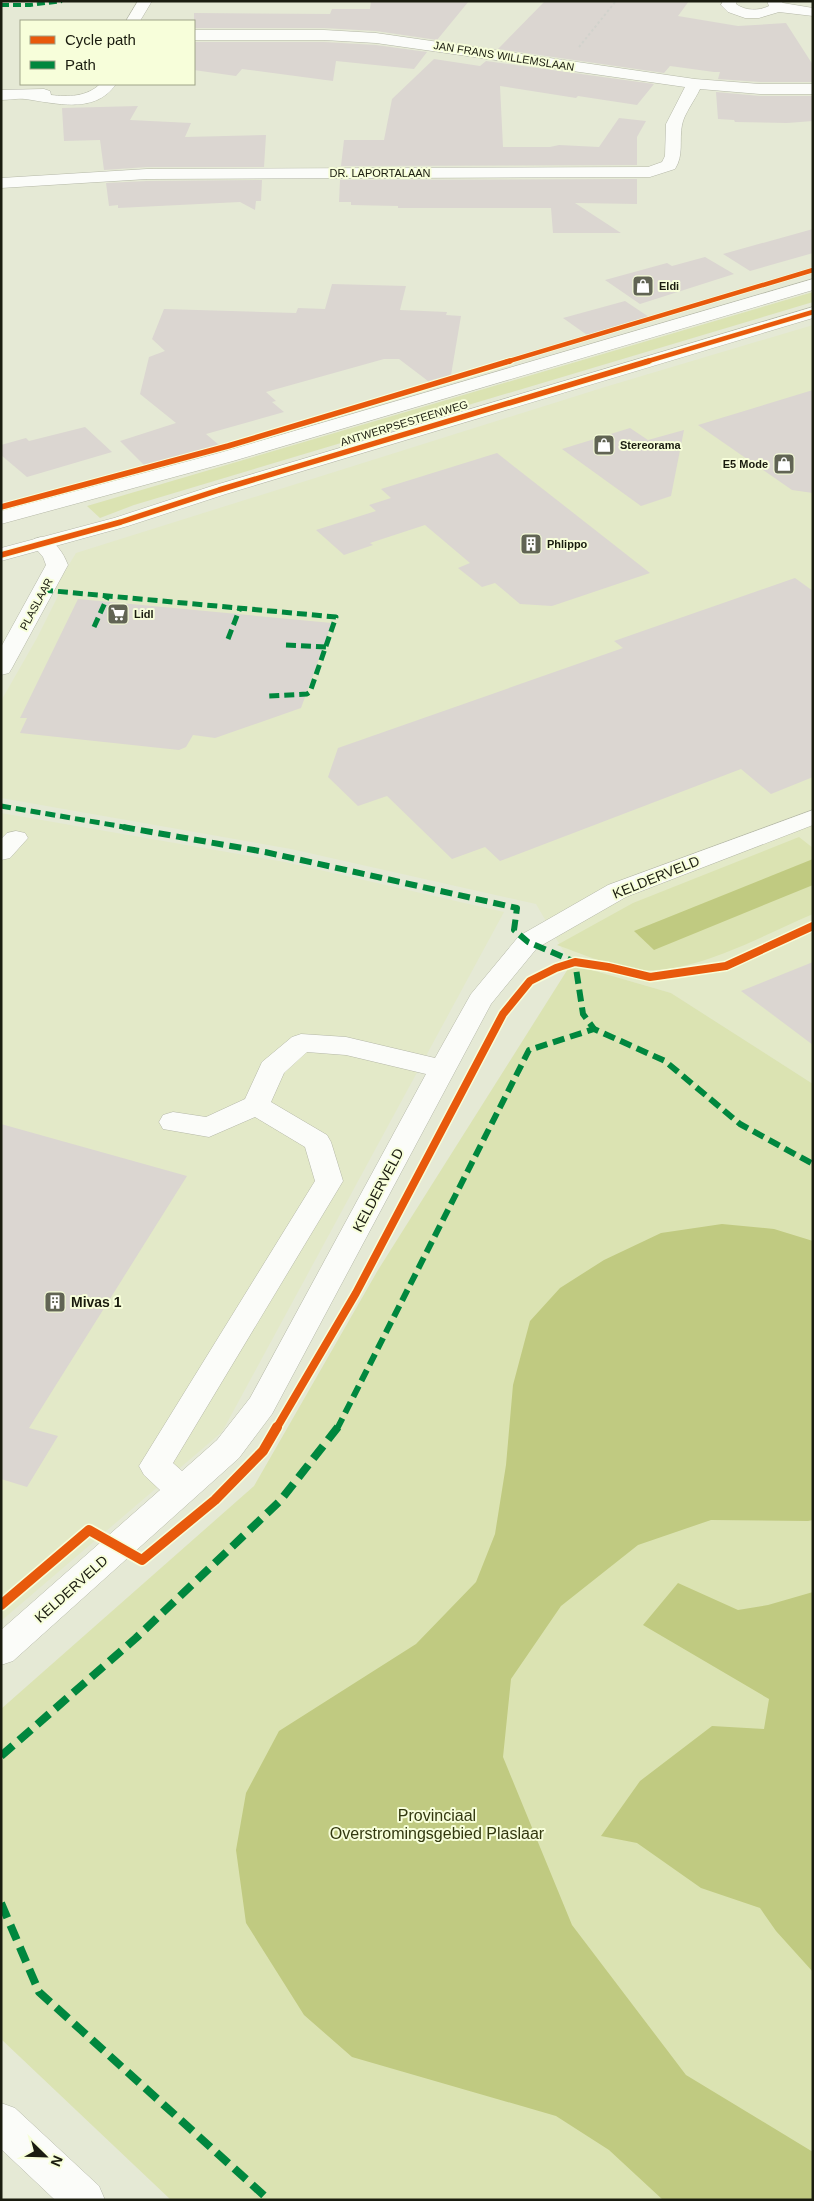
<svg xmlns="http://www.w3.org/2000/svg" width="814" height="2201" font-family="Arial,sans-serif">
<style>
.built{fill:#e3e9c8}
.green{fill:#dbe3b2}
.water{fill:#c0ca81}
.building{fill:#dbd6d1}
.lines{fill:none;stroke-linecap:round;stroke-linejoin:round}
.minor-casing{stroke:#b5b8a8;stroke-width:1}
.major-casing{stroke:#b5b8a8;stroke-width:1}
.path{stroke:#d1d2cc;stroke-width:2;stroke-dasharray:2.5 2.5;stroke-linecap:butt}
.minor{fill:#fbfcf9;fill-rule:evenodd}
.major{fill:#fbfcf9;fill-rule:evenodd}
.quiet-far3{stroke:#00873e;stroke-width:4;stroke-dasharray:8 4;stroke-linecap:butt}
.quiet-far2{stroke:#00873e;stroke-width:5;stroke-dasharray:10 5;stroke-linecap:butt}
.quiet-far1{stroke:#00873e;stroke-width:6;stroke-dasharray:12 6;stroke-linecap:butt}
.quiet{stroke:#00873e;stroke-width:8;stroke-dasharray:16 8;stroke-linecap:butt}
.cycleway-far3-casing{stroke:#f7feda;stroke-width:6}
.cycleway-far2-casing{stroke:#f7feda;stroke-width:8}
.cycleway-far1-casing{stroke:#f7feda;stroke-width:11}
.cycleway-casing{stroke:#f7feda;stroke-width:13}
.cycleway-far3{stroke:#e8590c;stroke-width:4.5}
.cycleway-far2{stroke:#e8590c;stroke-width:5.5}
.cycleway-far1{stroke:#e8590c;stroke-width:8}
.cycleway{stroke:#e8590c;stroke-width:10}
.labels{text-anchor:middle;stroke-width:4;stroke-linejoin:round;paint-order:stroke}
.far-street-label{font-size:11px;fill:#1a1c0f;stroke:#f7feda}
.far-poi-label{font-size:11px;font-weight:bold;fill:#1a1c0f;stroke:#f7feda;text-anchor:start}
.street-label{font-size:14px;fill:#1a1c0f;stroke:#f7feda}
.poi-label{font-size:14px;font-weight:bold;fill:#1a1c0f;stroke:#f7feda;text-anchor:start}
.near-park-label{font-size:16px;fill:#32380f;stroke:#f7feda}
</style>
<rect width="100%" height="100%" fill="#e5e9d5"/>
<g class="built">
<path d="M813,325V1084L671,993L571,964L536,904L291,849L1,798V701L37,638L58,596L53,591L76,553L605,387Z"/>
<path d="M1,813L285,862L504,912L222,1432L1,1621Z"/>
</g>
<g class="green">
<path d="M813,292V302L134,505L100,518L87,506Z"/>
<path d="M799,837L813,848V914C766,934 707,967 656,970C622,972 588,956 557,945L633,903Z"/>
<path d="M571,964L671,993L813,1084V2200H171L1,2039V1709L254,1486L378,1270Z"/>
</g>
<g class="water">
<path d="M813,859V885L654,950L634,931Z"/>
<path d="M722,1224L774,1229L813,1241V1520L808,1521L711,1520L638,1545L561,1606L511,1679L503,1757L572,1925L686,2075L813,2152V2200H663L609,2150L556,2116L352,2057L304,2015L246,1923L236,1850L246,1793L279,1731L416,1644L476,1582L495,1534L506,1465L513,1385L530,1321L560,1288L604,1260L661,1233Z"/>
<path d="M678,1583L738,1610L768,1605L813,1592V1972L776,1931L760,1908L701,1888L637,1843L601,1836L640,1781L712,1726L764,1729L769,1699L643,1625Z"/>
</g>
<g class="building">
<path d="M371,1H469L437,40L376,31L324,28H194V13L330,14L332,9H370Z"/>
<path d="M545,1H689L678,16L738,26L786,23L813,65V82H760L718,79L720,72H714L670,66L664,73L498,49Z"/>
<path d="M194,42H324L376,45L427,52L414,69L336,61L333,81L242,69L236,76L194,70Z"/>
<path d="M434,59L480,66L486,61L654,84L637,105L578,96L576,98L500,86L503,147H550L559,145L599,147L619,118L646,121L637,137V165L341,166L344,140H384L392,99Z"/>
<path d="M716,92L760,96H813V121L787,123L735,122L734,120L718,119Z"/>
<path d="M138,106L130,120L191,123L185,137L266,135L264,167H147L104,170L100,140L64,141L62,108Z"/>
<path d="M637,179V204L575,203L621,233H553L551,208H398V206L351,205V202H339L340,180Z"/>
<path d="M262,180L261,201H256L255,210L240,202L118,208V205L109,206L106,183L147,181Z"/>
<path d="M813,229V253L750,271L723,254Z"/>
<path d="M705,257L734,274L640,304L605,280L667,263L672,266Z"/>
<path d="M332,284L406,286L400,310L447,312L446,315L461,316L451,375L428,381L399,359H384L266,392L276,401L272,402L284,412L206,434L219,445L146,467L120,441L176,423L140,394L149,357L165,351L152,339L164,309L296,313L298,308L325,309Z"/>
<path d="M625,301L652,319L590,337L563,318Z"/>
<path d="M813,390V493L792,490L698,425Z"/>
<path d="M85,427L112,452L27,477L1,455V445L26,438L29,441Z"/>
<path d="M630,428L648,440L684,430L671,496L641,506L562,449Z"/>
<path d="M497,453L650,573L552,606L520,604L495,583L482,587L458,568L470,563L425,525L370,543L373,545L344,555L316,530L376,511L369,505L391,498L381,489Z"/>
<path d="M795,578L813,591V777L771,794L741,769L500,861L485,847L452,859L387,796L358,806L328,777L338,748L623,648L614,641Z"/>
<path d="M78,599L332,623L301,708L215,738L193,735L186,747L179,750L20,733L27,718H20Z"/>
<path d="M813,962V1045L741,991Z"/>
<path d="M1,1124L187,1176L29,1428L58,1436L27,1487L1,1479Z"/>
</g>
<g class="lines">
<g class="minor-casing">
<g id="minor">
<path d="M138,1H152L140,21H126Z"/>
<path d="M723,1H737L736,4C746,11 758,11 769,6L767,1H781L783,3L813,8V16L779,12L759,18H745L728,12L721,5Z"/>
<path d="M194,30H324L376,33L695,79L760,84H813V94H760L700,89C695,100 684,114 682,125C679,141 684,155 675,169L650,177L147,179L1,188V178L147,169L648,167L662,162L665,156L666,124L685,87L376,43L324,40H194Z"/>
<path d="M100,84H116C95,115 55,103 25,99C17,98 9,100 1,100V90L44,89L50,91L51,95C68,97 87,97 100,84Z"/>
<path d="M41,537C55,540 63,552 68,565L12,668L9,673L1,675V647L46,565L43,557L31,543L34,539Z"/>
<path d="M813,810V825L626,897L537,948L491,1004L272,1414L239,1458L13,1661L1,1665V1630L160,1490L144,1475L139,1466L315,1181L305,1147L255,1117L209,1137L163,1129L159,1122L163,1115L173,1112L206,1117L245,1099L262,1062L292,1037L301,1034L346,1037L435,1058L471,994L519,936L608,885ZM307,1052L346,1055L426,1074L250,1398L217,1440L182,1471L173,1463L343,1181L331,1142L327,1135L271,1102L284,1073Z"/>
<path d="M16,831L25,833L28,838L10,858L1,860V839L7,833Z"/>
<path d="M1,2103L15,2108L99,2186L105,2200H55L1,2149Z"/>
</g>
</g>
<g class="major-casing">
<g id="major">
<path d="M813,279V290L233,461L1,524V511L219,453Z"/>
<path d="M813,307V318L226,494L128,526L1,561V548L114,518L212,486Z"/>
</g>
</g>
<path class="path" d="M579,47L616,1"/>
<use href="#minor" class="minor"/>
<use href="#major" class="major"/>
<path class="quiet-far3" d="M1,5H30L62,1"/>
<g class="quiet-far2">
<path d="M43,590L336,617L310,692L307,694L267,696"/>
<path d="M94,627L108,596"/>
<path d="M228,639L240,608"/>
<path d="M286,645L326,647"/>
<path d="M1,806L130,828"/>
</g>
<g class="quiet-far1">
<path d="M123,827L265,852L517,908L514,930L528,942L575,962L583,1014L594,1029"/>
<path d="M337,1429L529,1050L594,1029L665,1061L740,1124L813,1164"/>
</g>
<g class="quiet">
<path d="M1,1756L136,1638L280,1501L338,1427"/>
<path d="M1,1903L39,1992L269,2200"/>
</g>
<g class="cycleway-far3-casing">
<g id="cycleway-far3">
<path d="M506,362L813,270"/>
<path d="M645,362L813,312"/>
</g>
</g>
<g class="cycleway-far2-casing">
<g id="cycleway-far2">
<path d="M1,507L228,446L510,361"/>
<path d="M1,555L121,522L219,490L649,361"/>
</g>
</g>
<g class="cycleway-far1-casing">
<path id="cycleway-far1" d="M276,1429L356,1293L503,1014L530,981L556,968L575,962L608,967L650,977L726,966L813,926"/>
</g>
<g class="cycleway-casing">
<path id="cycleway" d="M1,1605L89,1530L142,1560L215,1500L263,1451L277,1427"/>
</g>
<use href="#cycleway-far3" class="cycleway-far3"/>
<use href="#cycleway-far2" class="cycleway-far2"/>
<use href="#cycleway-far1" class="cycleway-far1"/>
<use href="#cycleway" class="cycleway"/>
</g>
<defs>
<g id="shop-square" transform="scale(1.125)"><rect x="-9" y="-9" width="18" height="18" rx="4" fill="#616454" stroke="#f7feda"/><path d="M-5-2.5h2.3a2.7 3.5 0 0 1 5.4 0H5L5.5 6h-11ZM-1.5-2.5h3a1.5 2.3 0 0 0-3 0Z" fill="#fff"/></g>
<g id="building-square" transform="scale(1.125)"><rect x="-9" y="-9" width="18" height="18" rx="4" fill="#616454" stroke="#f7feda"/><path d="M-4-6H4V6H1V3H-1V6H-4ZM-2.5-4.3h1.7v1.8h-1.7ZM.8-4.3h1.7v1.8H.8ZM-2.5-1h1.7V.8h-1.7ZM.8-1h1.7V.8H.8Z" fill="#fff"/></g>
<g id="supermarket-square" transform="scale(1.125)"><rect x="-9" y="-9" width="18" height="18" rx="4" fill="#616454" stroke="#f7feda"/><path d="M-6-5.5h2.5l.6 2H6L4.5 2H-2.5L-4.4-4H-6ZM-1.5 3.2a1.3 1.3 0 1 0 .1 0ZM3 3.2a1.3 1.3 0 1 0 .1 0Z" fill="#fff"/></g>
</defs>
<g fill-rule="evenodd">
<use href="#shop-square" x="643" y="286"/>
<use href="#shop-square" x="604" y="445"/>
<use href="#shop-square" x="784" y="464"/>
<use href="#building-square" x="531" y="544"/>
<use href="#supermarket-square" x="118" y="614"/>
<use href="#building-square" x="55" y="1302"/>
</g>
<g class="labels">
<g class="far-street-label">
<text transform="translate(504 56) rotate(9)" y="4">JAN FRANS WILLEMSLAAN</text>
<text x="380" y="177">DR. LAPORTALAAN</text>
<text transform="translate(404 423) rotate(-17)" y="4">ANTWERPSESTEENWEG</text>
<text transform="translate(36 604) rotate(-62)" y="4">PLASLAAR</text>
</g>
<g class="far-poi-label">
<text x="659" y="290">Eldi</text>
<text x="620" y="449">Stereorama</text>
<text x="768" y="468" text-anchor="end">E5 Mode</text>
<text x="547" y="548">Phlippo</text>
<text x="134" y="618">Lidl</text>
</g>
<g class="street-label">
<text transform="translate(656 877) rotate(-22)" y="5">KELDERVELD</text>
<text transform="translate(378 1190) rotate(-62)" y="5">KELDERVELD</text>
<text transform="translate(71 1589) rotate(-42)" y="5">KELDERVELD</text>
</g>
<g class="poi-label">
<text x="71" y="1307">Mivas 1</text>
</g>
<g class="near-park-label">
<text x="437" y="1821">Provinciaal<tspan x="437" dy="18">Overstromingsgebied Plaslaar</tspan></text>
</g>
</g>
<rect width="814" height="2201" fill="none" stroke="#1a1c0f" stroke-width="5"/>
<rect x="20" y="20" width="175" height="65" fill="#f7feda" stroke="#9fa489"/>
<rect x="30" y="36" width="25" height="8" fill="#e8590c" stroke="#9fa489"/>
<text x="65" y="45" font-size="15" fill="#1a1c0f">Cycle path</text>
<rect x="30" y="61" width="25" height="8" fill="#00873e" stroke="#9fa489"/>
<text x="65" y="70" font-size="15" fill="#1a1c0f">Path</text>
<g transform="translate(45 2156) rotate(113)" stroke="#f7feda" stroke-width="4" paint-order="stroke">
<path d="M0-4L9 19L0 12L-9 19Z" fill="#1a1c0f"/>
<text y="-8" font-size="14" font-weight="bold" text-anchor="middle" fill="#1a1c0f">N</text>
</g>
</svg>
